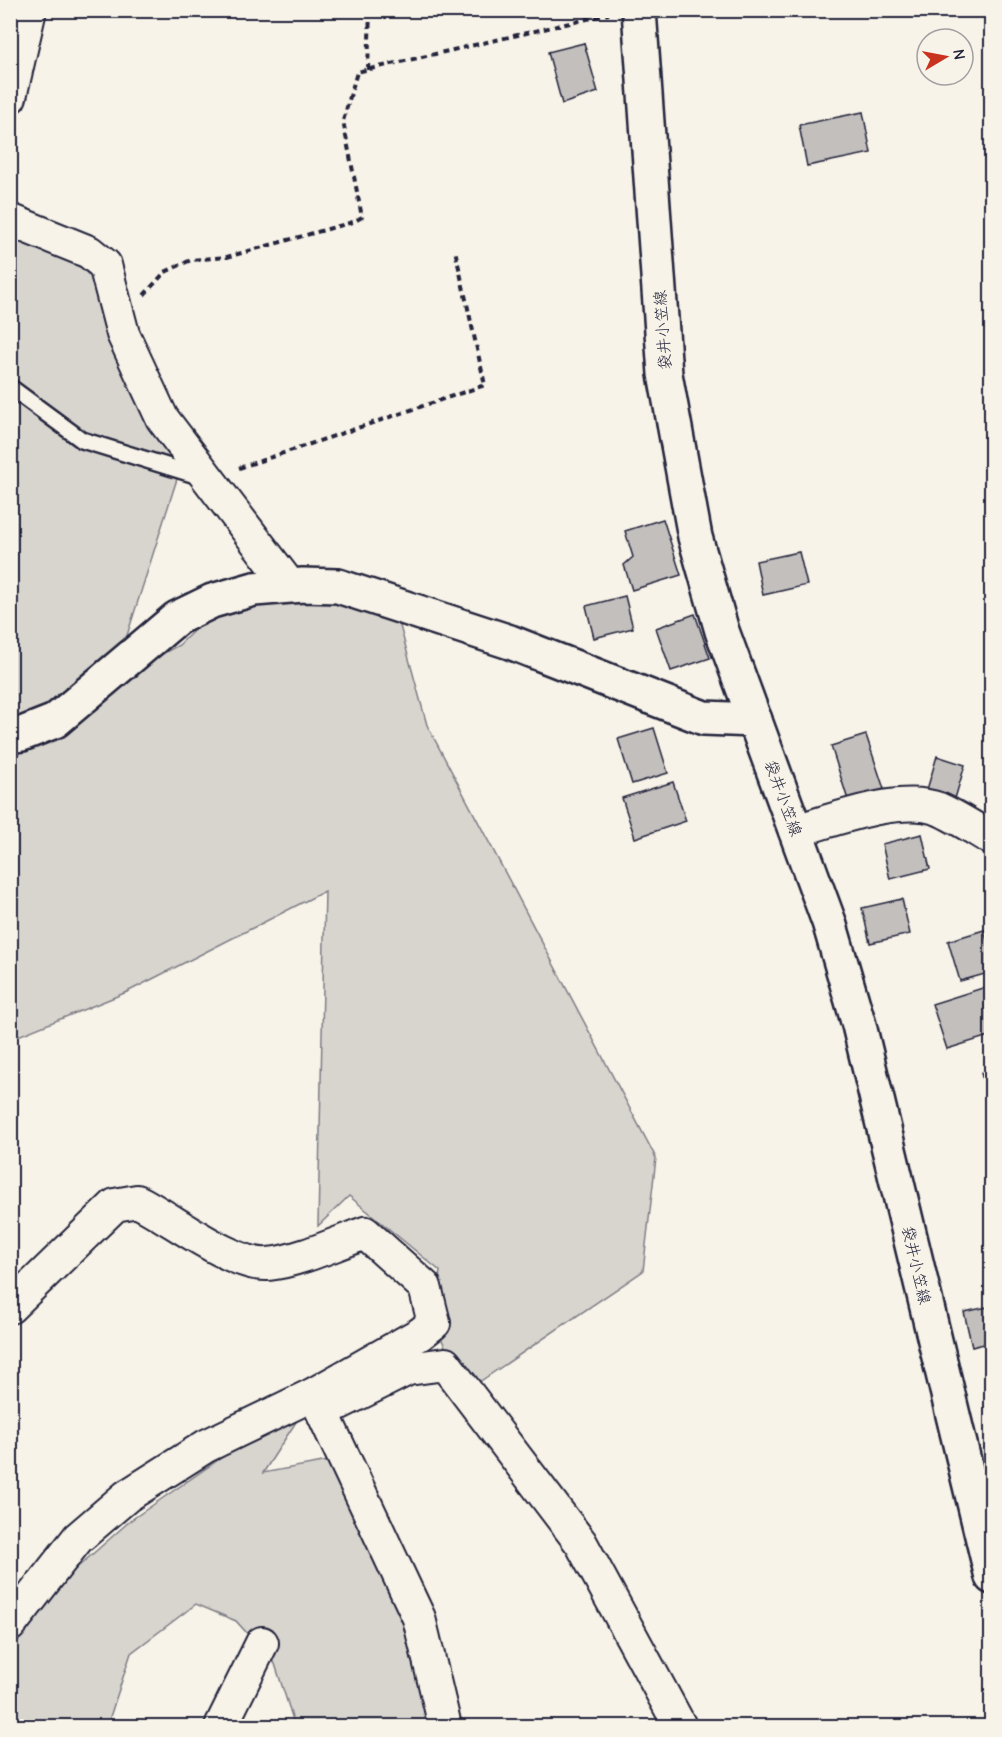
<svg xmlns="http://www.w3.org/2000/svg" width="1002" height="1737" font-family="'Comic Neue','Klee One',sans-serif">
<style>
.green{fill:#d8d5cf;stroke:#7d7c85;stroke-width:1.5}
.building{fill:#c2bfbd;stroke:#22223b;stroke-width:1.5}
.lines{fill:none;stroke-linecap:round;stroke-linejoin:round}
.lane-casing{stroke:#22223b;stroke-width:20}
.street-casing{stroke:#22223b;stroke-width:36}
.secondary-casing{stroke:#22223b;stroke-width:38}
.path{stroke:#22223b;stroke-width:4;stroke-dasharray:6 4.5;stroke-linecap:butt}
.lane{stroke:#f7f3e8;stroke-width:15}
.street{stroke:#f7f3e8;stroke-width:32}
.secondary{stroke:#f7f3e8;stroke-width:33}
.labels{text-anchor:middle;stroke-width:4.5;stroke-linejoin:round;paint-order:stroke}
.street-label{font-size:16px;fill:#22223b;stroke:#f7f3e8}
</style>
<rect width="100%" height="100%" fill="#f7f3e8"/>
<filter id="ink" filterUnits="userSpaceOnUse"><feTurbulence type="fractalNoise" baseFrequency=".0167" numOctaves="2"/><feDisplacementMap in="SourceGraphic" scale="12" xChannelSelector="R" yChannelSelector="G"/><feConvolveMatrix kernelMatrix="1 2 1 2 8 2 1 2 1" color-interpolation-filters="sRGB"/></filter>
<g filter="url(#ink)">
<g class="green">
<path d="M10,200L114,299L184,457L123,648L78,700L179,645L229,596L394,604L427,725L656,1158L643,1271L466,1391L434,1323L440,1271L349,1196L318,1226L325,891L127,992L11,1039Z"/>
<path d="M314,1394L263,1473L344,1458L445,1726H295L275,1664L236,1621L196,1604L131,1653L107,1726H11L10,1627L131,1520Z"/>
</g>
<g class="building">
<path d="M584,43L598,92L562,104L548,52Z"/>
<path d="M863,112L871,153L807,166L799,125Z"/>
<path d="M663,519L681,575L632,590L624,565L633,557L625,531Z"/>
<path d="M799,552L807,585L763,595L756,561Z"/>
<path d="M625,596L633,628L594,638L586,606Z"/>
<path d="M695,614L710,658L671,671L656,628Z"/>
<path d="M654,728L668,773L632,784L618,739Z"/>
<path d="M866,735L884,789L848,800L831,746Z"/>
<path d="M937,756L965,765L954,802L926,793Z"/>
<path d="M673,782L686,821L635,838L622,798Z"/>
<path d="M922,834L930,869L890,879L882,844Z"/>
<path d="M902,899L910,934L870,943L862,908Z"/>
<path d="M984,930L992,957V972L960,981L948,941Z"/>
<path d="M992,985V1035L947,1049L932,1004Z"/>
<path d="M992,1071V1115L981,1073Z"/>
<path d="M992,1306V1342L972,1347L964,1312Z"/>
</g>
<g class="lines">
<g class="lane-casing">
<path id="lane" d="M10,387L82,440L202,477"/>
</g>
<g class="street-casing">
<g id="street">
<path d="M10,97L30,10"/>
<path d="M10,220L89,252L105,265L123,334L162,418L290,586"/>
<path d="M795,831C834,820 900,794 939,809C957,817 975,829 992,839"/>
<path d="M10,1307L115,1205L137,1201C170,1217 233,1267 268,1264C295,1262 338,1243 365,1233L425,1287L434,1323L420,1334L314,1394L206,1446L127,1496L78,1538L10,1625"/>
<path d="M314,1394L419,1618L445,1726"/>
<path d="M334,1406L408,1369L445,1364L581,1543L680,1726"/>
<path d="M221,1726L262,1643"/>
</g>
</g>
<g class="secondary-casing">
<g id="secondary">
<path d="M639,10L665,374L695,537L722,631L829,922L859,1025L992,1577"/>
<path d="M10,736L22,734L55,721L177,618L212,601L254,589L303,585L338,586L510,642L704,718L755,720"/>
</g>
</g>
<g class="path">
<path d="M368,70L370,10"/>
<path d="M144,295L165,272L191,260L227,257L353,222L362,217L343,121L357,72L609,14"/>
<path d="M239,468L485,385L455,250"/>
</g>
<use href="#lane" class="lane"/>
<use href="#street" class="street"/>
<use href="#secondary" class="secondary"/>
</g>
</g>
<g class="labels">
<g class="street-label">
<text transform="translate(662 330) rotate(-94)" y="6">袋井小笠線</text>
<text transform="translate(784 798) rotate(70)" y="6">袋井小笠線</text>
<text transform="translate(917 1265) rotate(77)" y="6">袋井小笠線</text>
</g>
</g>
<rect width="1002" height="1737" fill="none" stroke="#f7f3e8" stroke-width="36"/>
<rect x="18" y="18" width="966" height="1701" fill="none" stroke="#22223b" stroke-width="2" filter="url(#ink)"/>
<g transform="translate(945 57) rotate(80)"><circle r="28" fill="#f7f3e8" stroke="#a29fa3" stroke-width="1.5"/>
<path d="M0-4.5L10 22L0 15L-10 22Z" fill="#c8321e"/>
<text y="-9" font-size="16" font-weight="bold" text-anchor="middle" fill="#22223b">N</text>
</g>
</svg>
